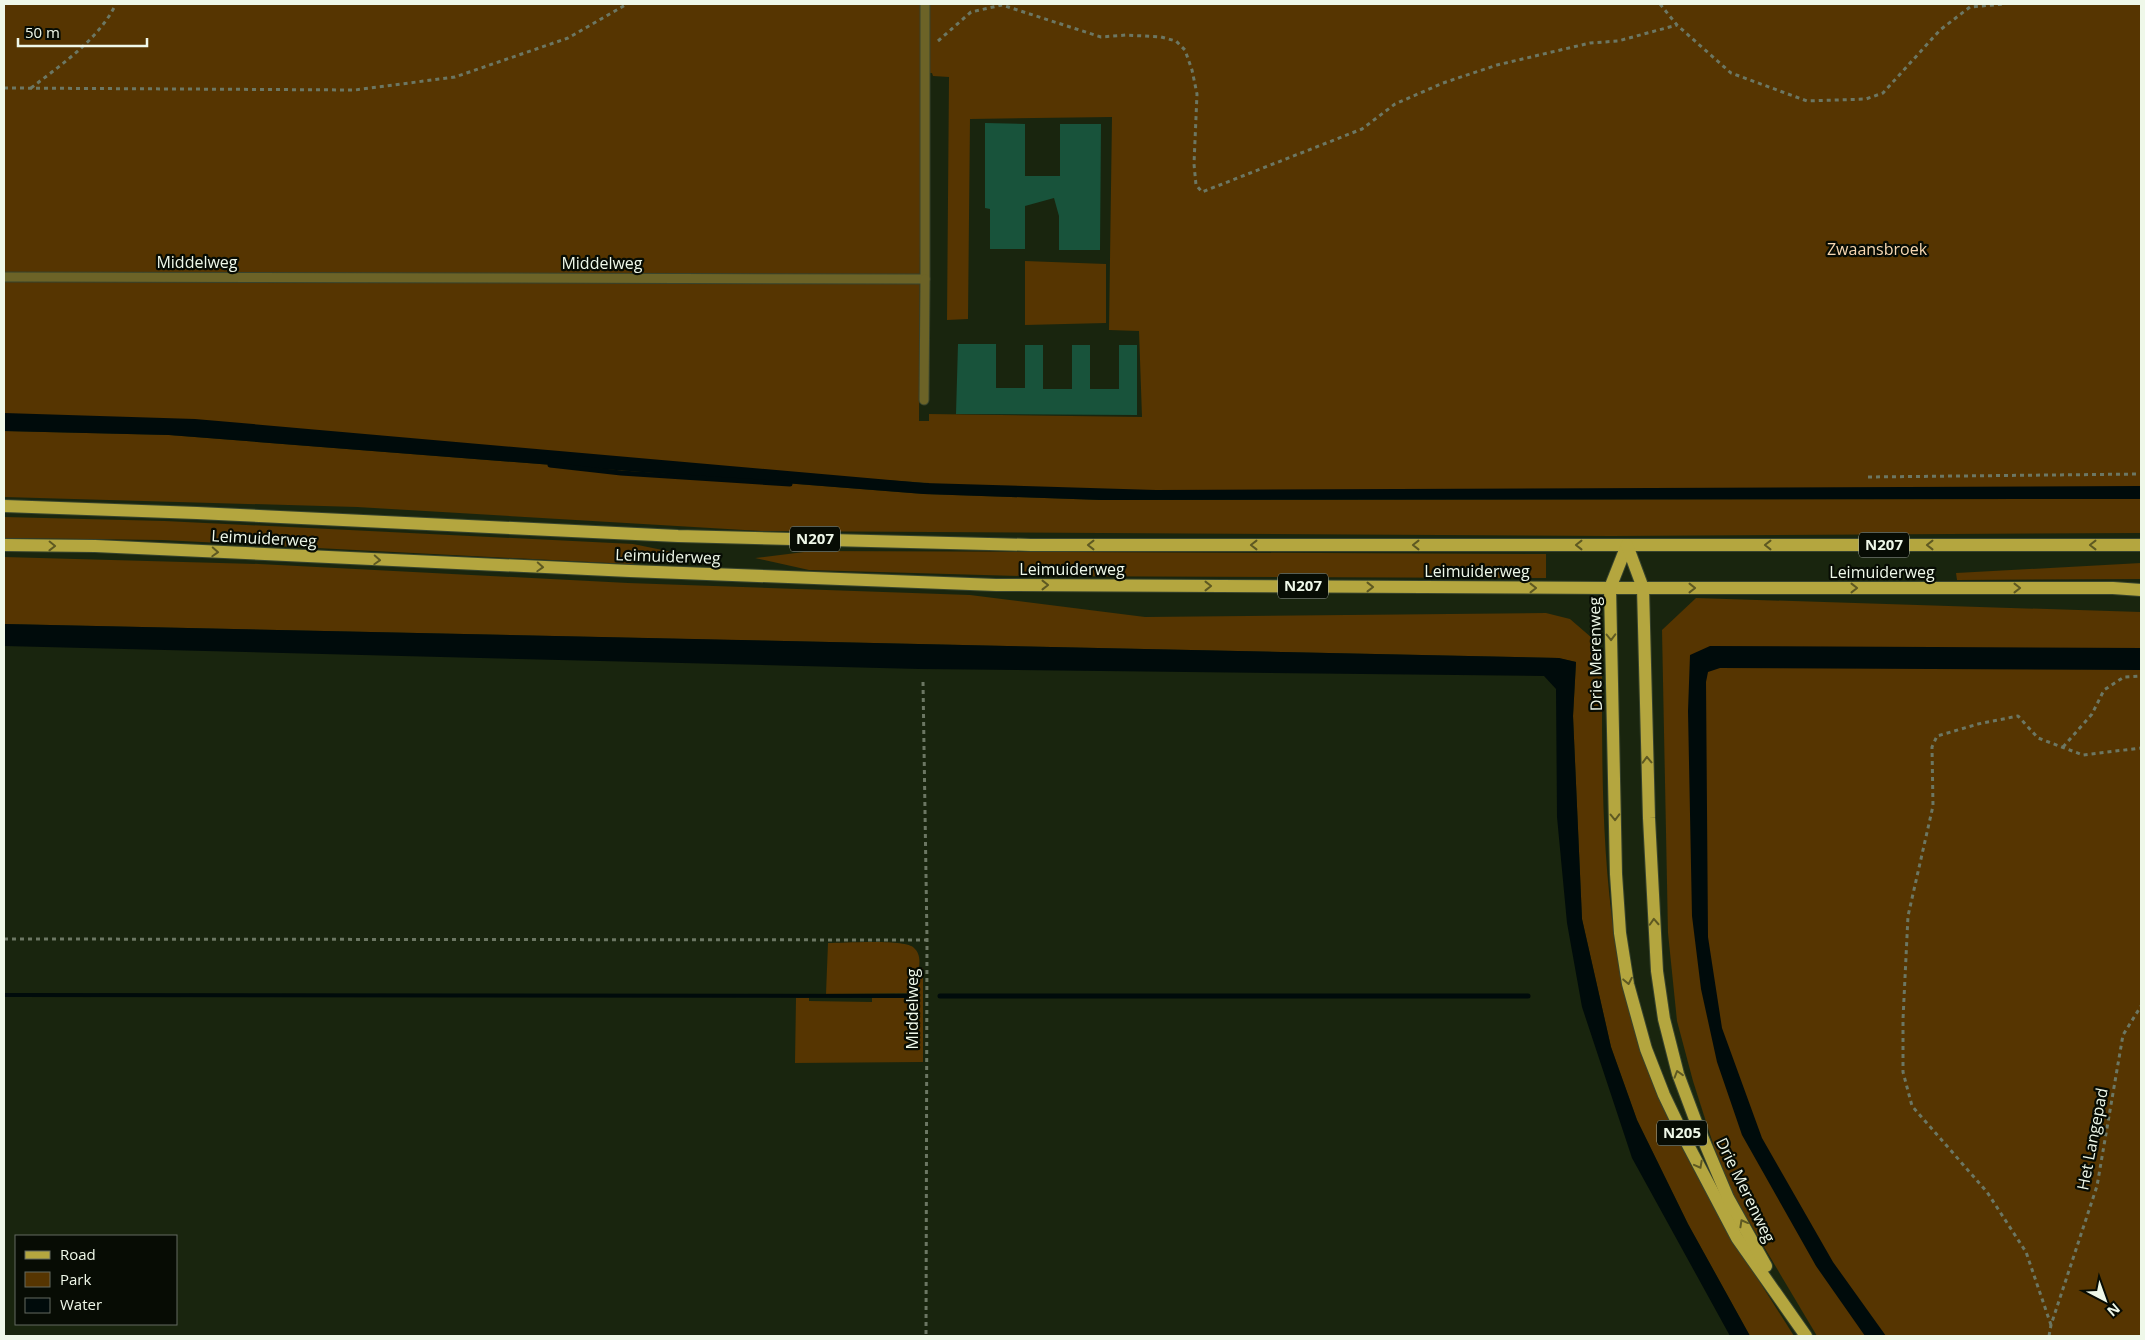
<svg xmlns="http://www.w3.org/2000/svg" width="2145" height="1340" font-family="'Open Sans',sans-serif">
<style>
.green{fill:#563501;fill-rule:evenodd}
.water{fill:#000b0b}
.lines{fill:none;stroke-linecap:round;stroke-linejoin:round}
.stream{stroke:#000b0b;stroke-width:5}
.building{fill:#18533b}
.service-casing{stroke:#37432d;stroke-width:11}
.primary-casing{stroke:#37432d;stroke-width:14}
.path{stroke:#6c7763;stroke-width:3;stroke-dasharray:4 4;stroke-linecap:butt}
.service{stroke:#6c6327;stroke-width:9}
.primary{stroke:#b4a63f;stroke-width:12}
.oneway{stroke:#5e5922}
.labels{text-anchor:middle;stroke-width:4.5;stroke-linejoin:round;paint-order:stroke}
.shield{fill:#070c04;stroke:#a9b1a4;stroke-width:1}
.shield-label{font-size:15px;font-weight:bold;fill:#eff8e9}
.park-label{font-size:16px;fill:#f7d7b1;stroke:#070c04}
.street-label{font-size:16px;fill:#eff8e9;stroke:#070c04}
</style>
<rect width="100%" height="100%" fill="#19250e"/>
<g class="green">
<path d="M4,4H2141V496L929,492V483L4,421ZM921,73H932L933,76L949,77L947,320L968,319L970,119L1112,117L1109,330L1139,331L1142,417L929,414V421H919Z"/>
<path d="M1025,261L1106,264V323L1025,325Z"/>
<path d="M4,431L169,435L924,494L1102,500L2141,499V533L1611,536L761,531L357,507L4,497Z"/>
<path d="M4,517L165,521L633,544L687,555L629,564L162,540L4,538Z"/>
<path d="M812,551L1546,554V578L1021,576L809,570L755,558Z"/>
<path d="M4,557L259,564L628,583L970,595L1145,617L1546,613L1570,619L1592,638L1602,660C1602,755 1601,846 1615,940C1618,956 1619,973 1623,988C1653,1117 1724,1226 1794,1336H1750L1688,1224L1637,1120L1611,1047L1582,919L1573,716L1576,662L1558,658L4,624Z"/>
<path d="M2141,563V579L1957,580L1956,573Z"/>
<path d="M1696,598L2141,612V1336H1817L1732,1193L1715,1150L1693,1081L1677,1021L1668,933L1662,630Z"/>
<path d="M828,943C843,943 902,939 913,947C920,953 920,960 919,968H923V1062L795,1063L796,998H809V1001L872,1002V998H911L916,995L913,993L826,994Z"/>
</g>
<g class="water">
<path d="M4,413L195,419L924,483L1156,490L2141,486V499L1102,500L924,494L169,435L4,431Z"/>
<path d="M4,624L1559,658L1576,662L1573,716L1582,919L1611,1047L1637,1120L1688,1224L1750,1336H1730L1632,1158L1582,1007L1567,923L1557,817L1556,689L1544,676L919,669L4,646Z"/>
<path d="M1710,646L2141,648V670L1720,668L1708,672L1706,682L1708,937L1722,1028L1762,1138L1833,1262L1886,1336H1865L1816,1266L1742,1135L1717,1062L1701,989L1692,916L1688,711L1690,655Z"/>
<path d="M4,993L910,994L915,996L907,998L4,997Z"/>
</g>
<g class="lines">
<g class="stream">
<path d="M550,465L621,473L790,484"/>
<path d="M940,996H1528"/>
</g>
</g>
<g class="building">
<path d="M985,123L1025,124V176H1060V124H1101L1100,250H1059V216L1054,198L1025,206V249H990V209L985,208Z"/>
<path d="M958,344H996V388H1025V345H1043V389H1072V345H1090V389H1119V345H1137V415L956,414Z"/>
</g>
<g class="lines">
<g class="service-casing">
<g id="service">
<path d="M4,277L925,279V4"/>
<path d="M924,400L925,279"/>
</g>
</g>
<g class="primary-casing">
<g id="primary">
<path d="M4,506L197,513L678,536L1031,545H2141"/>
<path d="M4,545L95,546L630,571L996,585L1610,588H2113L2141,590"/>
<path d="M1627,545L1610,588L1616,874L1620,933L1628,984L1646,1049L1664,1095L1687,1143L1737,1238L1806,1336"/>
<path d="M1627,545L1643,588L1649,818L1657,971L1664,1019L1678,1074L1696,1122L1728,1198L1766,1266"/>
</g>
</g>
<g class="path">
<path d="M1660,4L1677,25L1731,73L1807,101L1866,99L1883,93L1940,30L1970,7L2004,4"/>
<path d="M938,41L971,12L1002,5L1101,37L1126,35L1161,37L1176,41L1185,50L1192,70L1197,94L1194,164L1196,185L1202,192L1362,129L1395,104L1443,83L1497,65L1590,43L1618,41L1677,25"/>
<path d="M4,88L355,90L455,77L568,38L627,4"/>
<path d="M31,88C62,64 98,40 116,4"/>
<path d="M1868,477L2141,474"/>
<path d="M923,682L927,940L926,1336"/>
<path d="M2063,747L2092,714L2104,690L2124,677L2141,676"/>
<path d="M4,939L927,940"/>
<path d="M2051,1325L2026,1252L1987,1192L1912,1106L1903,1072V1019L1908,916L1933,806L1932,747L1937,736L1978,724L2018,716L2038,738L2083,755L2141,748"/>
<path d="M2049,1336L2051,1325L2097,1186L2123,1035L2141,1006"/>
</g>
<use href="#service" class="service"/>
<use href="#primary" class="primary"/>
</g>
<defs><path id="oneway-chevron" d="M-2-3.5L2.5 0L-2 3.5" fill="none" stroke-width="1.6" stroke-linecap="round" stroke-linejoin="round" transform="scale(1.25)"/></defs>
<g class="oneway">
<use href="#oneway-chevron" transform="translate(1091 545) rotate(-180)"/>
<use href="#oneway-chevron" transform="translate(1254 545) rotate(-180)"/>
<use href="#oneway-chevron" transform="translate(1416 545) rotate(-180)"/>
<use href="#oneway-chevron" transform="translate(1579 545) rotate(-180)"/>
<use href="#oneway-chevron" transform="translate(1768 545) rotate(-180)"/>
<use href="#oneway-chevron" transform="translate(1930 545) rotate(-180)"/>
<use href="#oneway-chevron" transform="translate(2093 545) rotate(-180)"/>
<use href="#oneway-chevron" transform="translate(52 546) rotate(1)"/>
<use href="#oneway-chevron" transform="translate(215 552) rotate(3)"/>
<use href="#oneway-chevron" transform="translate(377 560) rotate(3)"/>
<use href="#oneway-chevron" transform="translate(540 567) rotate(3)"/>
<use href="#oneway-chevron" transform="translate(1045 585)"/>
<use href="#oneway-chevron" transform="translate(1208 586)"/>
<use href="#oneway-chevron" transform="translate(1370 587)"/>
<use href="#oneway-chevron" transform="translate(1533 588)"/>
<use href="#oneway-chevron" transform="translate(1692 588)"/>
<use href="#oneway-chevron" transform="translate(1854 588)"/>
<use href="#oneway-chevron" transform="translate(2017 588)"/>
<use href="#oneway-chevron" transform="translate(1611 637) rotate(89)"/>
<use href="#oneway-chevron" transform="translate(1647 760) rotate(-92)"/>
<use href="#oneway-chevron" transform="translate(1615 817) rotate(89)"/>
<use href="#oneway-chevron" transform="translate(1654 922) rotate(-93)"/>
<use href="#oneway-chevron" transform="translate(1628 981) rotate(79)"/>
<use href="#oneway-chevron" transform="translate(1678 1074) rotate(-107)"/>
<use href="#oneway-chevron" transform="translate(1699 1165) rotate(62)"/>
<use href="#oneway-chevron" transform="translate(1743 1223) rotate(-119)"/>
</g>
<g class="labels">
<g class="shield">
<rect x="790" y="526.5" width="50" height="25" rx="4"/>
<rect x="1859" y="532.5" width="50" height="25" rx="4"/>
<rect x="1278" y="573.5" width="50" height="25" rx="4"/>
<rect x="1657" y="1120.5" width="50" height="25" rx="4"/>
</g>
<g class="shield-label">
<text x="815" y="544">N207</text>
<text x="1884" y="550">N207</text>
<text x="1303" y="591">N207</text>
<text x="1682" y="1138">N205</text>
</g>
<g class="park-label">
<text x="1877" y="255">Zwaansbroek</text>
</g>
<g class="street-label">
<text x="197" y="268">Middelweg</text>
<text x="602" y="269">Middelweg</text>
<text transform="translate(264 538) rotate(3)" y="6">Leimuiderweg</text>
<text transform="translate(668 556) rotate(2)" y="6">Leimuiderweg</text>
<text x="1072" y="575">Leimuiderweg</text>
<text x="1477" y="577">Leimuiderweg</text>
<text x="1882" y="578">Leimuiderweg</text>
<text transform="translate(1595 654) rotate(-91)" y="6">Drie Merenweg</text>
<text transform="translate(912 1009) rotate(-90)" y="6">Middelweg</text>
<text transform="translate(2092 1139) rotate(-79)" y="6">Het Langepad</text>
<text transform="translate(1746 1190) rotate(64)" y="6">Drie Merenweg</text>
</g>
</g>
<rect width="2145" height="1340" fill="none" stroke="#eff8e9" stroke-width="10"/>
<rect x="15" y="1235" width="162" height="90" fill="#070c04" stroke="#646a60"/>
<rect x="25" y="1251" width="25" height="8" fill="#b4a63f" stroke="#646a60"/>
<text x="60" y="1260" font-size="15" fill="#eff8e9">Road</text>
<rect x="25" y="1272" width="25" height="15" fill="#563501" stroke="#646a60"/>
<text x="60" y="1285" font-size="15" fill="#eff8e9">Park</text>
<rect x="25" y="1298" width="25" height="15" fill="#000b0b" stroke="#646a60"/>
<text x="60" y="1310" font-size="15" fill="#eff8e9">Water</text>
<g transform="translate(2105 1300) rotate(139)" stroke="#070c04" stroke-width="4" paint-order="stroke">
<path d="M0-4L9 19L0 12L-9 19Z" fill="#eff8e9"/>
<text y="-8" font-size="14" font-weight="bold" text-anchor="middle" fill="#eff8e9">N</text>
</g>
<path d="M18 38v8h129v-8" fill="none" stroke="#eff8e9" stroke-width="2.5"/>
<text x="25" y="38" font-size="15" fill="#eff8e9" stroke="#070c04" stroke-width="4" paint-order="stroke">50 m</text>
</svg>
